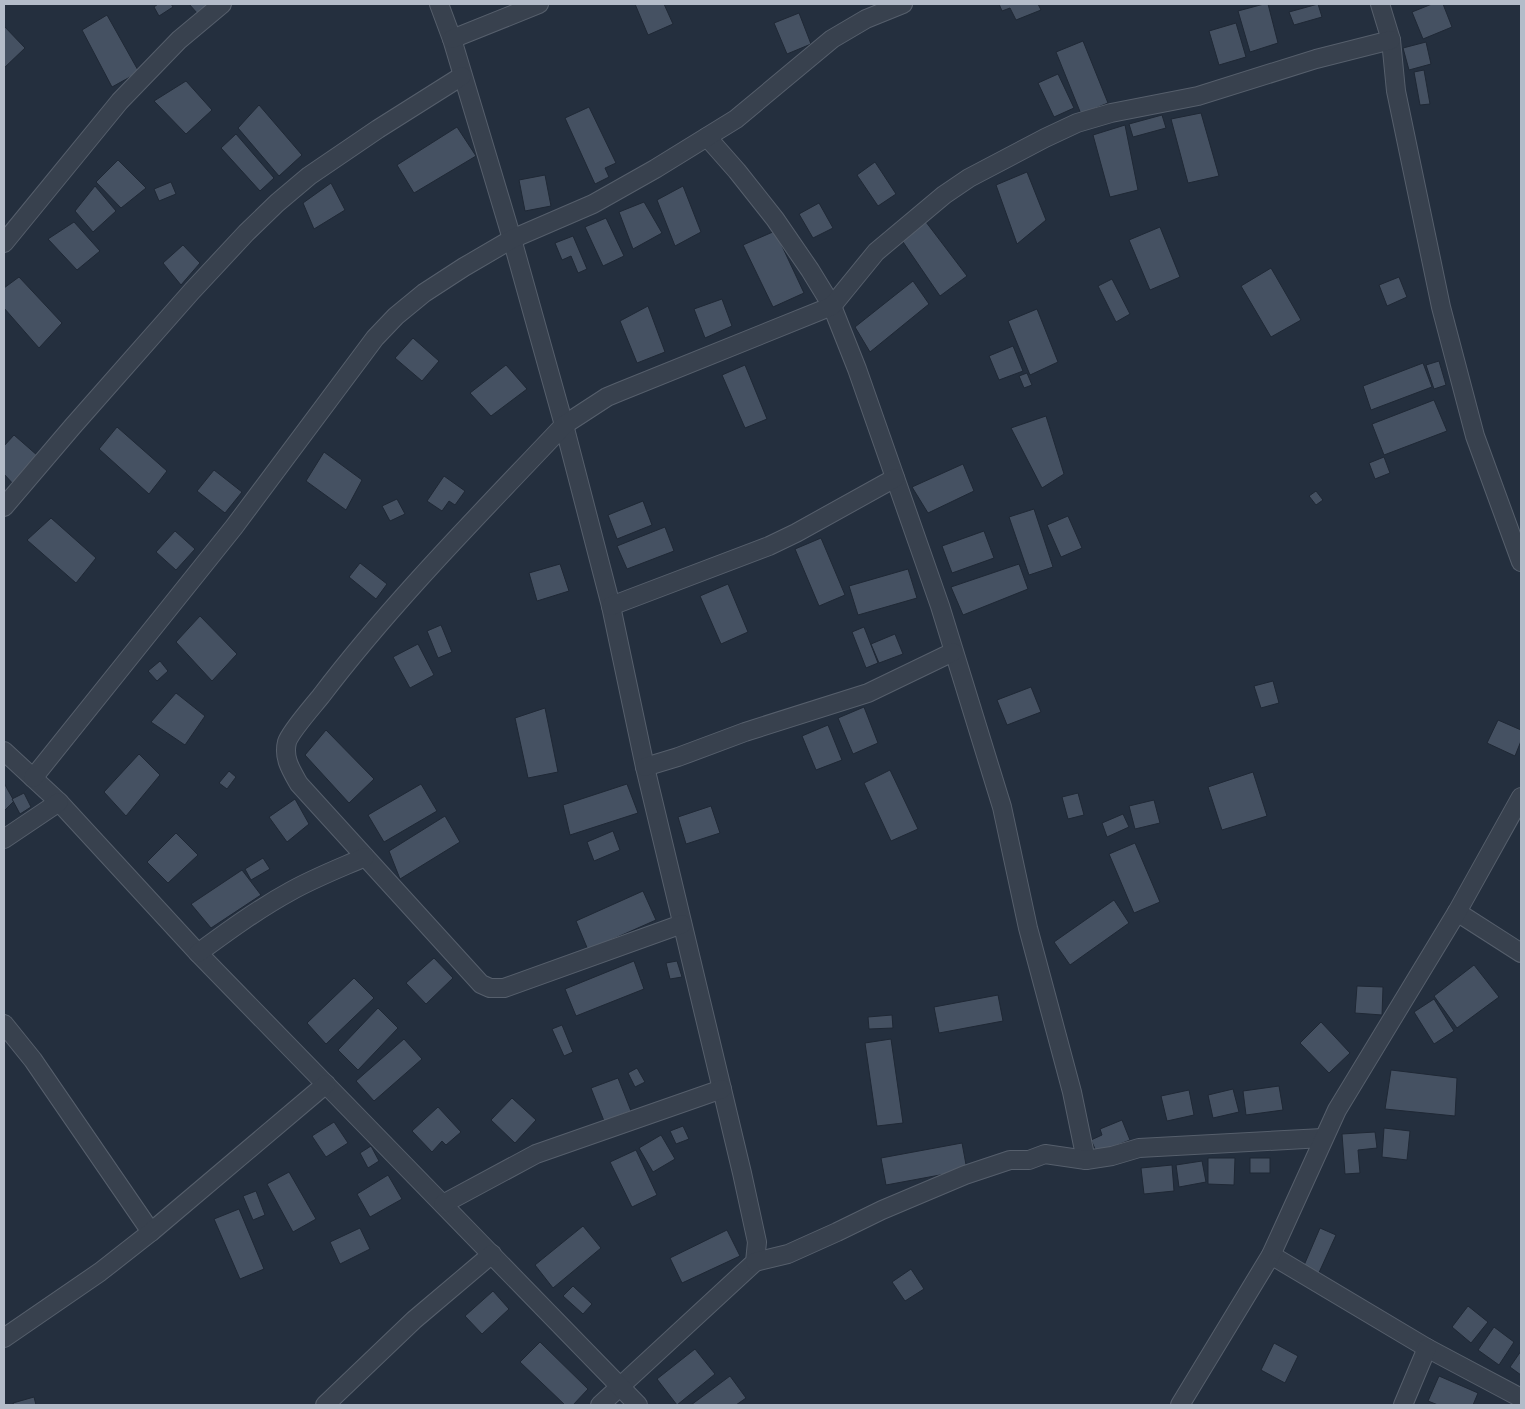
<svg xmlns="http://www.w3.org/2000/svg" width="1525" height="1409" font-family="Karla,sans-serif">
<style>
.building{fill:#455162;stroke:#1f2835}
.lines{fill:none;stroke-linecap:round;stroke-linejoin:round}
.minor-casing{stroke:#565f6c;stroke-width:20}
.minor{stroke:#38414e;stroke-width:18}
</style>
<rect width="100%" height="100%" fill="#242f3e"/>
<g class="building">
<path d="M158,4H171L173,7L159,16L154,7Z"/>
<path d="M189,4H209L197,13Z"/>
<path d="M635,4H664L673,24L648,35Z"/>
<path d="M999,4H1038L1041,10L1016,20L1010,8L1002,11Z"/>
<path d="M1264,4H1268L1278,43L1250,52L1238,11Z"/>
<path d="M1318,4L1322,17L1294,25L1289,12Z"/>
<path d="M1432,4H1443L1452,27L1423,39L1412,12Z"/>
<path d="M799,13L811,44L787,54L774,23Z"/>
<path d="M107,15L139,72L112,87L82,30Z"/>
<path d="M1236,23L1246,57L1219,65L1209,31Z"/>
<path d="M4,26L25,48L4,68Z"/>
<path d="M1083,41L1108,103L1081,114L1056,52Z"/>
<path d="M1426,42L1431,64L1409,70L1403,48Z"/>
<path d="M1424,70L1430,104L1420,105L1414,72Z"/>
<path d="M1058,74L1074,108L1054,117L1038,83Z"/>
<path d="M186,81L212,110L186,134L154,101Z"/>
<path d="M259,105L302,155L279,176L238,128Z"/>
<path d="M589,107L616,163L605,168L609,177L595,184L565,118Z"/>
<path d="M1201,113L1219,176L1188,183L1171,119Z"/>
<path d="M1162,115L1166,128L1133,137L1129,124Z"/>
<path d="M1125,125L1138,190L1110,197L1093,135Z"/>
<path d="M457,127L476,156L414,193L397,165Z"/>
<path d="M236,134L274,178L260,191L221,148Z"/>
<path d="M118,160L146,188L121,208L96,182Z"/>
<path d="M875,162L896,194L878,206L857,175Z"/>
<path d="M1027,172L1046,220L1017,244L996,185Z"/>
<path d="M545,175L551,206L525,211L519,180Z"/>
<path d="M171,182L176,194L159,201L154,189Z"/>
<path d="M331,183L345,210L314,229L303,203Z"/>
<path d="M95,186L116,211L93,232L75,211Z"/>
<path d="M683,186L701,232L675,246L657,200Z"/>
<path d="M644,202L662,233L633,249L619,212Z"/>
<path d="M819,203L833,228L813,238L799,214Z"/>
<path d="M606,218L624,256L603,266L585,227Z"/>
<path d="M74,222L100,251L77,270L48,239Z"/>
<path d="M926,222L967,276L940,296L901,239Z"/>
<path d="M1160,227L1180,277L1150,290L1129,240Z"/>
<path d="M775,231L804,293L773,307L743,245Z"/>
<path d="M573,236L587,269L578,273L571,256L562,260L555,243Z"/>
<path d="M183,245L200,263L181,285L163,263Z"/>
<path d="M1271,268L1301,320L1271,337L1241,286Z"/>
<path d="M19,277L62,323L39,348L4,308V288Z"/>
<path d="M1399,277L1407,297L1387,306L1379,285Z"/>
<path d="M1112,279L1130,314L1116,322L1098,286Z"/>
<path d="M913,281L929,304L870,352L855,327Z"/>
<path d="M722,299L732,326L705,338L694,309Z"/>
<path d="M648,306L665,352L637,363L620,321Z"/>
<path d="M1037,309L1058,362L1030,375L1008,321Z"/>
<path d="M413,338L439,361L422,381L395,358Z"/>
<path d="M1013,346L1023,371L999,380L989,356Z"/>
<path d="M1439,361L1446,385L1434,389L1426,365Z"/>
<path d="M1423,363L1432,387L1371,410L1363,386Z"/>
<path d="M506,365L527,389L491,416L470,393Z"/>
<path d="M745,365L767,419L745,428L722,375Z"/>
<path d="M1027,373L1032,385L1024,388L1019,376Z"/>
<path d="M1434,400L1447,431L1384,455L1372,424Z"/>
<path d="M1046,416L1064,474L1042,488L1011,428Z"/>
<path d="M117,427L167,471L149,494L99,449Z"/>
<path d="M14,435L38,456L14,485L4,474V446Z"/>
<path d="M324,452L362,480L346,510L306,481Z"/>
<path d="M1384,457L1390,473L1375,479L1369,463Z"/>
<path d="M963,464L974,491L928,513L912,487Z"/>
<path d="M214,470L242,492L225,513L197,491Z"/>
<path d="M444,476L465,491L455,505L449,501L442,511L427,501Z"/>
<path d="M1316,491L1323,500L1316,505L1309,496Z"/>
<path d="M397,499L405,514L390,521L382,506Z"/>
<path d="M643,501L652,525L617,539L608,515Z"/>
<path d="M1034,509L1053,567L1029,575L1009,517Z"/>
<path d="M1068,516L1082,548L1061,557L1047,525Z"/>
<path d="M51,518L96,558L76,583L27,540Z"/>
<path d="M665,527L674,551L627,569L617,546Z"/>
<path d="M175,531L195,549L176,570L156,552Z"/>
<path d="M984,531L994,558L952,573L942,546Z"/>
<path d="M821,538L845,595L819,606L795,549Z"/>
<path d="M360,563L387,584L376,599L349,577Z"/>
<path d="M560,564L569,591L537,601L529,573Z"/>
<path d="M1019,564L1028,589L963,615L951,587Z"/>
<path d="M908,569L917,598L858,615L849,586Z"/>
<path d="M728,584L748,632L721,644L700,596Z"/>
<path d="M200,616L237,654L212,681L176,642Z"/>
<path d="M441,625L452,652L438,658L427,631Z"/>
<path d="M864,627L878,663L866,668L852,632Z"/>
<path d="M895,634L903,654L879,663L871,644Z"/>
<path d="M418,644L434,675L410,688L393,657Z"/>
<path d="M160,661L168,671L157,681L148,671Z"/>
<path d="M1273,681L1279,703L1261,708L1254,686Z"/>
<path d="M1031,687L1041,712L1007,725L997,700Z"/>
<path d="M176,693L205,716L185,745L151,722Z"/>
<path d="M864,707L878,743L853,754L838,718Z"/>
<path d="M545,708L558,772L528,778L515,718Z"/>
<path d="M1498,720L1521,730V741L1515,756L1487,743Z"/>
<path d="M828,725L842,760L816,770L802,736Z"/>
<path d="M326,730L374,779L349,803L305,755Z"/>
<path d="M139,754L160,775L126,816L104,792Z"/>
<path d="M890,770L918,829L891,841L864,783Z"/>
<path d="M229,771L236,777L227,789L219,783Z"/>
<path d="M1253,772L1267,816L1222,830L1208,787Z"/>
<path d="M4,783L14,801L4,811Z"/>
<path d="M421,784L437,811L384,842L368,815Z"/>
<path d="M627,784L638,813L570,835L563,805Z"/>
<path d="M24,793L31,807L20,814L12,799Z"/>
<path d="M1078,793L1084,815L1068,819L1062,797Z"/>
<path d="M295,799L309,824L287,842L269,817Z"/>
<path d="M1154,800L1160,823L1135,829L1129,806Z"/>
<path d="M711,806L720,833L686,844L678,817Z"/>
<path d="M1123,814L1129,827L1107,837L1102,823Z"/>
<path d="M445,816L460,842L400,879L389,851Z"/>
<path d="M613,831L620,850L594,861L587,842Z"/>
<path d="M176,833L198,855L168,883L147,862Z"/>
<path d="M1135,843L1160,902L1134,913L1109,854Z"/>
<path d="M263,858L270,869L251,880L245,869Z"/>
<path d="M242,870L261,895L211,928L191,904Z"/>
<path d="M643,891L656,920L588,950L576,921Z"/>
<path d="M1114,900L1129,923L1070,965L1054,942Z"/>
<path d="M434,958L453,978L426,1004L406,983Z"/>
<path d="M634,961L644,989L576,1016L565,989Z"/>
<path d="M677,961L682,977L670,979L666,963Z"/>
<path d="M1474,965L1499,997L1457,1028L1434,996Z"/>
<path d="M354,978L374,998L326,1044L307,1023Z"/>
<path d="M1357,986L1383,987L1382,1015L1355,1013Z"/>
<path d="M998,995L1003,1021L939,1033L934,1007Z"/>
<path d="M1434,999L1454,1031L1434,1044L1414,1012Z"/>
<path d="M378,1008L398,1028L358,1070L338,1050Z"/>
<path d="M892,1015L893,1028L869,1029L868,1017Z"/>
<path d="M1321,1022L1350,1053L1329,1073L1300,1043Z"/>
<path d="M562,1025L573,1052L564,1056L552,1029Z"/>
<path d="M404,1039L422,1059L374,1101L356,1081Z"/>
<path d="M891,1039L903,1123L877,1126L865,1043Z"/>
<path d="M637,1068L645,1082L635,1087L628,1073Z"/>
<path d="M1391,1070L1457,1078L1455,1116L1385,1109Z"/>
<path d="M618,1078L631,1111L604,1121L591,1088Z"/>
<path d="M1279,1086L1283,1110L1246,1115L1243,1091Z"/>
<path d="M1233,1089L1239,1112L1213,1118L1208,1095Z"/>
<path d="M1189,1090L1194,1115L1167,1121L1161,1096Z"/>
<path d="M512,1098L536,1120L515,1143L491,1120Z"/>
<path d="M438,1107L461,1132L446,1145L442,1141L432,1152L412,1131Z"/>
<path d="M1122,1120L1130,1140L1097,1153L1091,1140L1102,1135L1100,1129Z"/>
<path d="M334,1122L348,1143L326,1157L312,1136Z"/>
<path d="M683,1126L689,1139L676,1144L670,1131Z"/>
<path d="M1384,1128L1410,1131L1407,1160L1382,1157Z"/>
<path d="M1375,1132L1377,1148L1358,1150L1360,1173L1345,1174L1342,1134Z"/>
<path d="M661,1135L675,1159L653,1172L639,1148Z"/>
<path d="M962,1143L967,1170L886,1185L881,1158Z"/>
<path d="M371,1146L379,1161L368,1168L360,1153Z"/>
<path d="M636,1150L657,1195L632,1207L610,1162Z"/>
<path d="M1208,1158H1235L1234,1185L1208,1184Z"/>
<rect x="1250" y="1158" width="20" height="15"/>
<path d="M1202,1161L1206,1182L1179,1187L1176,1165Z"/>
<path d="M1172,1165L1174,1191L1144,1194L1141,1168Z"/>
<path d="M289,1172L316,1219L293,1232L267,1184Z"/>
<path d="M388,1175L402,1199L370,1217L357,1194Z"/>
<path d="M256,1191L265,1215L253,1220L243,1196Z"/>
<path d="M239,1209L264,1269L240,1279L214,1219Z"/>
<path d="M583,1226L601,1248L553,1288L535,1265Z"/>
<path d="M360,1228L370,1249L340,1264L330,1242Z"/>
<path d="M1320,1228L1336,1235L1317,1277L1302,1270Z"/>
<path d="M727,1230L740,1256L682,1283L670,1258Z"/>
<path d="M911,1269L924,1289L905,1301L892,1282Z"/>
<path d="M573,1286L592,1304L583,1314L563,1296Z"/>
<path d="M493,1291L509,1309L482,1334L465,1316Z"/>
<path d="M1468,1306L1488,1322L1471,1343L1452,1327Z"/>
<path d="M1494,1327L1514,1342L1499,1365L1478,1350Z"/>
<path d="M540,1342L588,1389L573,1405H565L520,1362Z"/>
<path d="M1274,1343L1298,1356L1285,1383L1261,1370Z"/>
<path d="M695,1349L715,1374L677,1405L657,1379Z"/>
<path d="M1521,1351V1375L1510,1367Z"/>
<path d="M730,1376L746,1398L736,1405H691Z"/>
<path d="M1439,1376L1478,1393L1473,1405H1438L1428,1401Z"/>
<path d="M34,1397L36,1405H14L13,1403Z"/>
</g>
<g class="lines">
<g class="minor-casing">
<g id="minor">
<path d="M439,4L452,39L512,239L564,425L611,606L645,767L742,1173L757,1242L755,1262L600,1405"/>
<path d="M1380,4L1391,40L1396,91L1441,307L1475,436L1521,562"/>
<path d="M452,39L539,4"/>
<path d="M707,137L737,171L775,219L810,270L832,306L857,369L940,606L1002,807L1028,928L1072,1092L1086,1160"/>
<path d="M4,243L120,101L179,40L222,4"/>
<path d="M4,507L73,426L192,291L246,233L277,203L309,176L378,129L462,76"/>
<path d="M611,606L769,546L796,533L895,478"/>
<path d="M4,751L59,802L198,953L638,1405"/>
<path d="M645,767L678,757L745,732L868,693L953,652"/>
<path d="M33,778L234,527L375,338L396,316L424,293L464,267L512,239L593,204L655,169L736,119L832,39L866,19L903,4"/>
<path d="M4,839L59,802"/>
<path d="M1457,912L1521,953"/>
<path d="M682,924L504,988H490L481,984L299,784C291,770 283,758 287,742C290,732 313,706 321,696C394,600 481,513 564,425L607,397L619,392L832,306L876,252L944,195L969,178L1045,138L1077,123L1111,113L1198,96L1316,59L1391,40"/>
<path d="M198,953C228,931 258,909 291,891C314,878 340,868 365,857"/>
<path d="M4,1024L33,1060L151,1232"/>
<path d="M443,1204L536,1154L722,1089"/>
<path d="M1271,1255L1427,1348L1521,1398"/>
<path d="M755,1262L788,1254L837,1232L882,1210L965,1175L1010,1160H1029L1045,1154L1086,1160L1112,1156L1139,1148L1323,1138"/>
<path d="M4,1338L100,1272L151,1232L326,1084"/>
<path d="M325,1405L414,1320L492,1254"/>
<path d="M1180,1405L1271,1255L1337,1110L1457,912L1521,797"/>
<path d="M1403,1405L1427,1348"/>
</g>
</g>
<use href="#minor" class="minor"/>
</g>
<rect width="1525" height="1409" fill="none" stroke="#b4bcc9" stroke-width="10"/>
</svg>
